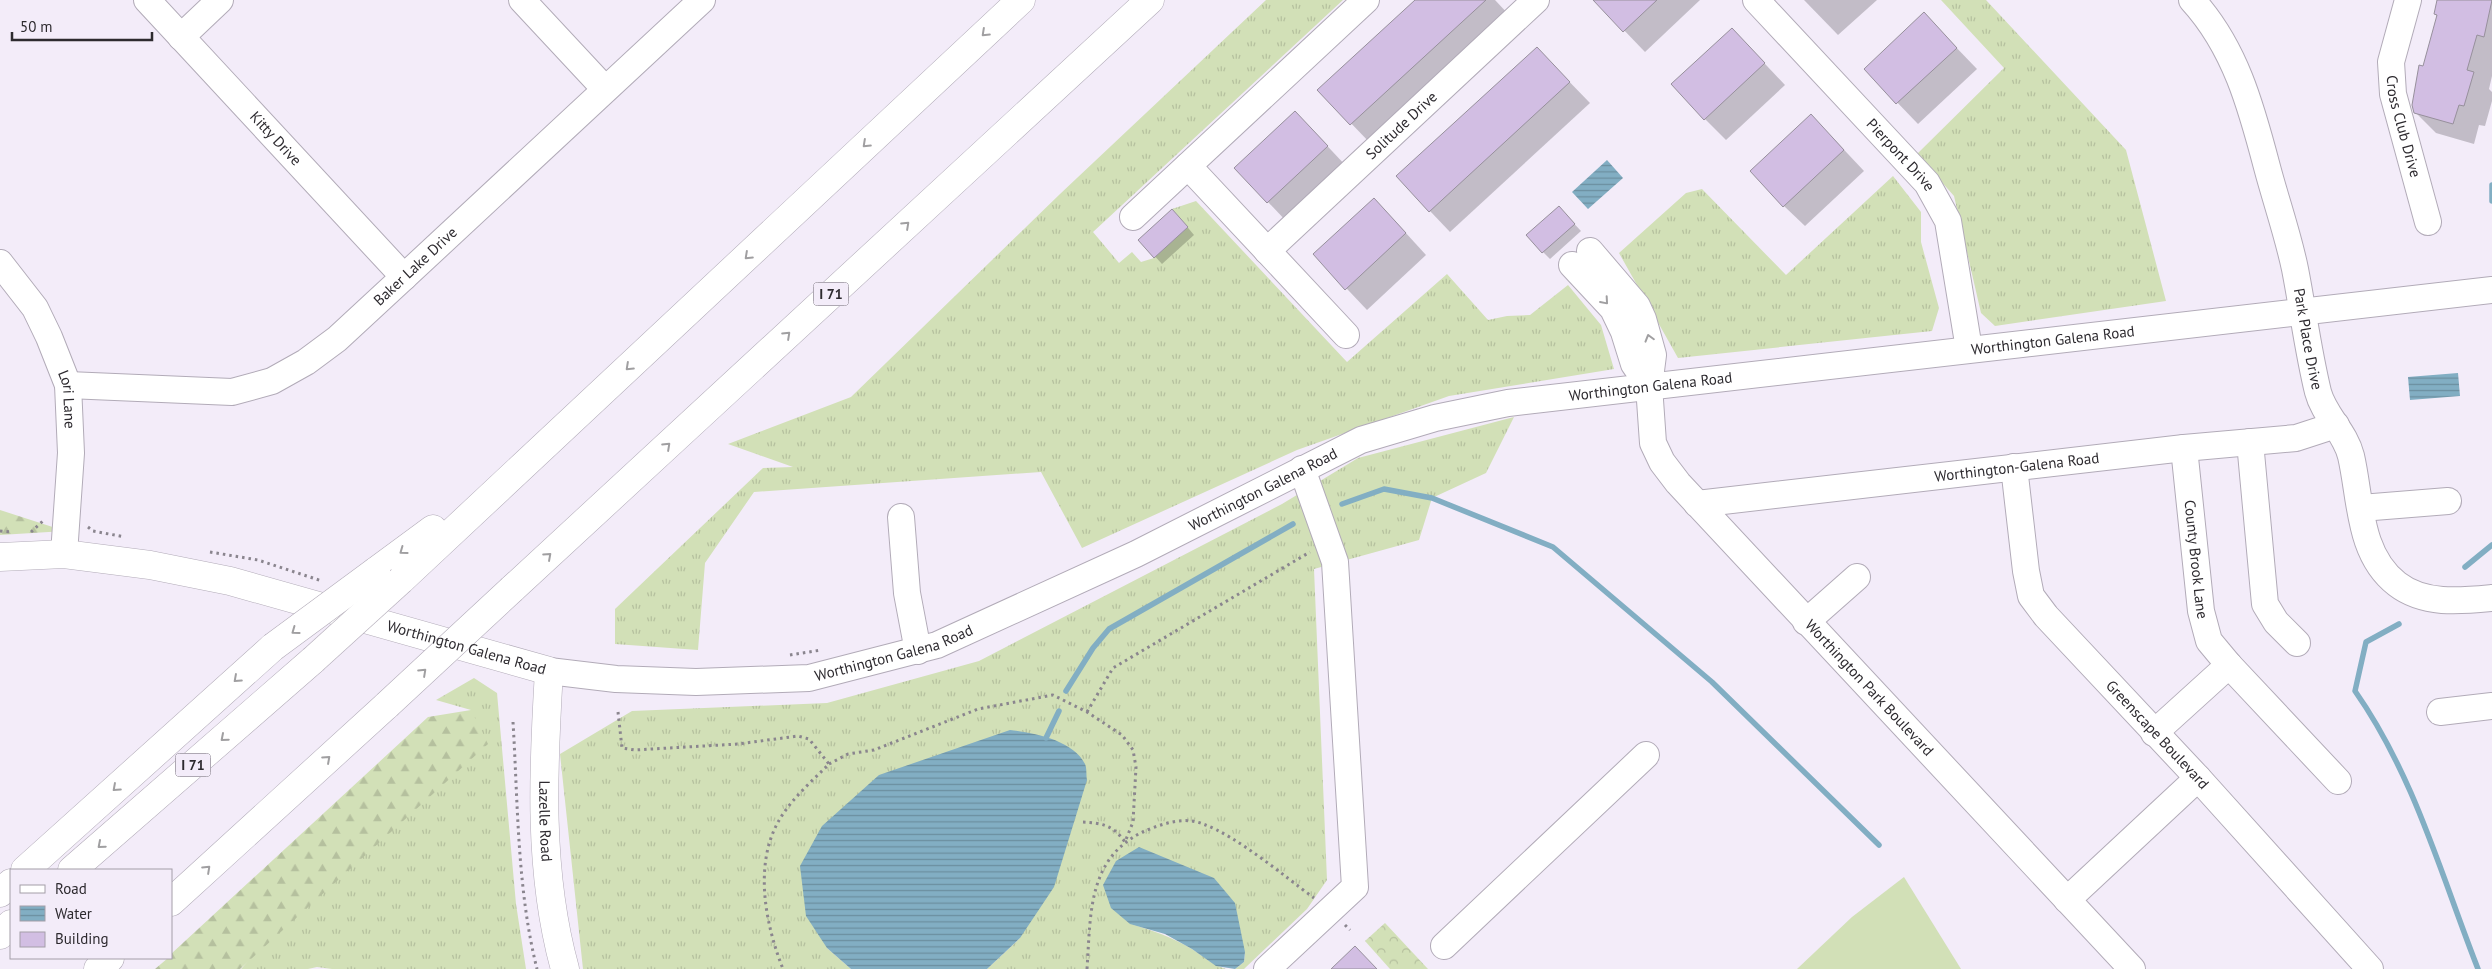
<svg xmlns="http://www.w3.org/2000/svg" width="2492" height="969" font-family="'PT Sans',sans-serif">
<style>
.grass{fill:url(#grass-tufts)}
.forest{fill:url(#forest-firs)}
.park{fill:url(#park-crowns)}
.garden{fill:#d2e0b7}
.water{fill:url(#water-rules)}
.shadow{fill:#0003}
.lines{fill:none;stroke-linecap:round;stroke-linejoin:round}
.stream{stroke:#82aec3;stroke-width:5.5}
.building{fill:#d2bee3;stroke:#97909c}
.minor-casing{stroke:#b2abb8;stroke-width:28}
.major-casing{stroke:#b2abb8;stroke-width:29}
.highway-casing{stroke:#b2abb8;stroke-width:29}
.path{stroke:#8a858e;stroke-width:3;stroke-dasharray:2.5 4;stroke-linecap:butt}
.minor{stroke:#fff;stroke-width:26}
.major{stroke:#fff;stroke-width:28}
.highway{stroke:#fff;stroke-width:28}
.highway-bridge-casing{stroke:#b2abb8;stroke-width:29;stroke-linecap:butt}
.highway-bridge{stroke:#fff;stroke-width:28}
.oneway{stroke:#a09fa1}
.labels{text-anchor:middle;stroke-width:4;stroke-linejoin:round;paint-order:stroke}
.shield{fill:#f3ecf9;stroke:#68646c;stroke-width:1}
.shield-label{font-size:14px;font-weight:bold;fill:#2d2a2f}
.street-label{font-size:15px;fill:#2d2a2f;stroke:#f3ecf9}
</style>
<defs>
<pattern id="grass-tufts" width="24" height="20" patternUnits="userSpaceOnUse" patternTransform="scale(1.25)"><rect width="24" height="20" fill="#d2e0b7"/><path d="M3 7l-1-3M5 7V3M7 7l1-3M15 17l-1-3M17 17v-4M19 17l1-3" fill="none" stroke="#b5c09e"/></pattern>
<pattern id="forest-firs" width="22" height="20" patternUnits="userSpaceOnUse" patternTransform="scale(1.25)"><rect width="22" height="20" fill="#d2e0b7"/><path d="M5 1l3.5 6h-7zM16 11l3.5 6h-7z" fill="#b5c09e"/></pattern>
<pattern id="park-crowns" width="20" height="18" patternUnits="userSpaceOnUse" patternTransform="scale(1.25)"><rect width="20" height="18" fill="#d2e0b7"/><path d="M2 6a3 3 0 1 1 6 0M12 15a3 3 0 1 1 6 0" fill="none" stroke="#b5c09e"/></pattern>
<pattern id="water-rules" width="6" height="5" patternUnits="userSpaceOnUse" patternTransform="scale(1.25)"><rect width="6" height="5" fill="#82aec3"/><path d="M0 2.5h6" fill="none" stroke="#6b8e9f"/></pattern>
</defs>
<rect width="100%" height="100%" fill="#f3ecf9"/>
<g class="grass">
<path d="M1266,0H1343L1093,232L1119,263L1132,252L1141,262L1154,258L1188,227L1172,209L1196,201L1347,362L1447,274L1488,320L1507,316L1530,315L1568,285L1601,325L1614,369L1449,396L1297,450L1082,548L1041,472L754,492L705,563L698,650L615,644V609L763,468L793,467L728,444L851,397L1060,194Z"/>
<path d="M1941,0H1986L2126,150L2166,301L1995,326L1981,313L1954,196L1917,154L2004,68Z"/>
<path d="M1893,176L1921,212V242L1939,308L1932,331L1678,358L1619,253L1686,193L1702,189L1786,275Z"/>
<path d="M1514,417L1486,473L1432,498L1419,540L1314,569L1327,880L1307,909L1244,969H1235L1244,962L1245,952L1130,924C1152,930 1172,937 1192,949C1203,956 1213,965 1226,969H987L1020,938L827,948L851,969H583L560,754L632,711L827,703L979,661L1282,504L1358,458Z"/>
<path d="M474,678L497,693L516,904L526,969H332L317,967L308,969H241L471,710L436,700Z"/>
</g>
<g class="forest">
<path d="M0,510L65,531L0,535Z"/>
<path d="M471,710L488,744L240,969H155L168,958H171V954L428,717Z"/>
</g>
<path class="park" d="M1385,923L1428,969H1390L1365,941Z"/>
<path class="garden" d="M1904,877L1961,969H1797L1852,917Z"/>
<g class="water">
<path d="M1607,160L1623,178L1588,209L1572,192Z"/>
<path d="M2458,373L2460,396L2410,400L2408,377Z"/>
<path d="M1010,730C1034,733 1073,740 1085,764C1087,768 1086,775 1087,780L1054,887L1020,938L987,969H851L827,948L806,916L800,866L822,826L879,775Z"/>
<path d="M1139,847L1214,878L1235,903L1245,952L1244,962L1235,969L1216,966L1192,949L1165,934L1130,924L1111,908L1103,885L1116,861Z"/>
</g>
<g class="shadow">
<path d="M1416,0H1495L1511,17L1372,145L1319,90Z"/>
<path d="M1595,0H1700L1645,52Z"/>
<path d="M1804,0H1877L1838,35Z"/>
<path d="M2439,0H2492V76L2489,89L2492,92V101L2485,126L2479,125L2474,144L2436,133L2415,112L2438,17L2435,14Z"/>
<path d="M1924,14L1977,69L1918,124L1865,69Z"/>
<path d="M1732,29L1785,85L1726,140L1705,119Z"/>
<path d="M1557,69L1590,103L1450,232L1430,211Z"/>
<path d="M1316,134L1348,168L1288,223L1268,202Z"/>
<path d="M1832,137L1864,171L1805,226L1784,206Z"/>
<path d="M1566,215L1581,231L1550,259L1543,252Z"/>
<path d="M1179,217L1194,235L1162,264L1140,240Z"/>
<path d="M1394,220L1426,255L1367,310L1314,254Z"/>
</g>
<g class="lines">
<g class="stream">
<path d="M2492,185V201"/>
<path d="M1342,504L1384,489L1432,498L1553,547L1712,682L1879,845"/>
<path d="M2465,567L2492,545"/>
<path d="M2399,624L2366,642L2355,691C2414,775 2441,875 2478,969"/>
<path d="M1066,691L1093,648L1109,629L1293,524"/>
<path d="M1046,738L1059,711"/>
</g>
</g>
<g class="building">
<path d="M1415,0H1486L1350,125L1317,90Z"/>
<path d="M1593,0H1657L1623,32Z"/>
<path d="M2437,0H2492L2484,37L2477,35L2467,70L2474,72L2464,106L2459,105L2453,124L2414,113L2412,105L2419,65L2423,66L2437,15L2434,14Z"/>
<path d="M1924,12L1957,48L1896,104L1864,69Z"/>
<path d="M1732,28L1765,63L1704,120L1671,84Z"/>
<path d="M1537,47L1570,82L1429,212L1396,176Z"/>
<path d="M1295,111L1328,146L1267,203L1234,168Z"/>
<path d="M1811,114L1844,150L1783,207L1750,171Z"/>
<path d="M1374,198L1406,233L1345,290L1313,254Z"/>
<path d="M1559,206L1575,224L1542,253L1526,235Z"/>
<path d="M1172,209L1188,227L1154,258L1138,240Z"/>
<path d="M1355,946L1377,969H1331Z"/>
</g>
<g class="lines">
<g class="minor-casing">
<g id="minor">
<path id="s1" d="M147,0L404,277"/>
<path d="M522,0L605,89"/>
<path id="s2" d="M1756,0L1927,183L1948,221L1969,349"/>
<path id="s3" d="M2192,0C2235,47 2251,106 2267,167C2276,201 2288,235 2295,269C2303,310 2308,351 2318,392C2324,415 2345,432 2351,456C2361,499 2358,554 2397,584C2424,605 2461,601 2492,598"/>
<path id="s4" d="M2408,0L2391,62L2393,94L2428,222"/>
<path d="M181,37L220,0"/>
<path d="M1188,166L1346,335"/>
<path d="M1133,217L1366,0"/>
<path id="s5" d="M1267,251L1536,0"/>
<path id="s6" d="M1590,251L1637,306L1643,319L1653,355L1649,386L1653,443L1662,462L1678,483L2132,969"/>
<path id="s7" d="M0,263L35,308L49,337L68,385L71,453L64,554"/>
<path d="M1572,265L1613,309L1624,332L1634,364L1649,386"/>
<path id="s8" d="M68,385L232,392L272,381L306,362L337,339L404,277L702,0"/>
<path d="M2250,442L2265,604L2276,622L2297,643"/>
<path id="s9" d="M2184,448L2201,611L2209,641L2229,665L2338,781"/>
<path id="s10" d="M2014,467L2026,571L2031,596L2046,616L2198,778L2370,969"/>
<path id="s11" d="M1697,504L2184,448L2296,438L2336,425"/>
<path d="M2361,508L2448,501"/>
<path d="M901,517L907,593L918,651"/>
<path d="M1806,622L1857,577"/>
<path id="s12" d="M549,671L616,679L696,682L809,678L937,645L1136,554L1361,440L1435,418L1508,403L2492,290"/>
<path d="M2440,712L2492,706"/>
<path d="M2154,733L2229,665"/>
<path d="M2067,900L2198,778"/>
<path d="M1444,946L1646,755"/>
<path d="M1267,969L1355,887L1335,562L1302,469"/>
</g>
</g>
<g class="major-casing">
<g id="major">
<path id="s13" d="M0,557L64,554L150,565L230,581L549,671C543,770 538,872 565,969"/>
</g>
</g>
<g class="highway-casing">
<g id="highway">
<path d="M376,571L433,529"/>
<path d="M401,580L1021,0"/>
<path d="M512,589L1150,0"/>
<path d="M25,870L273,647"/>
<path d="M72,870L313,660"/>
<path d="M0,893L11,883"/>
<path d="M171,902L387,705"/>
<path d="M0,935L11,924"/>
<path d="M98,969L110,958"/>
</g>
</g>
<g class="path">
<path d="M88,527L93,531L125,537"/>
<path d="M0,531L12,532"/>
<path d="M31,532L44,520"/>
<path d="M210,552L258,560L322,581"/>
<path d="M790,655L821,650"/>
<path d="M618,712L622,748L635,750L738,744L798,736L809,739L829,764C811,782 789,801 777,824C754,868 766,926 783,969"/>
<path d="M1087,712L1113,668L1310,552"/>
<path d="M513,722C518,804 517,889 537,969"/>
<path d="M829,764L848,754L874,750L978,709L1053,695L1087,712L1122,735L1133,750L1136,767L1133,822L1125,842C1113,825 1102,823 1082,822"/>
<path d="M1345,925L1350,930"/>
<path d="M1087,969C1091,911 1087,853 1152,828C1169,822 1186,817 1203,824C1237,836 1284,876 1314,898"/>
</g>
<use href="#minor" class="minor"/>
<use href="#major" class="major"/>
<use href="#highway" class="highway"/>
<g class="highway-bridge-casing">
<g id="highway-bridge">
<path d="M273,647L376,571"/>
<path d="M313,660L401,580"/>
<path d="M387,705L512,589"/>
</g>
</g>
<use href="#highway-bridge" class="highway-bridge"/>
</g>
<defs><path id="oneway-chevron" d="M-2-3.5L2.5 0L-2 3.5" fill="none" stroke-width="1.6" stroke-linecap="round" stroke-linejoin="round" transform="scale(1.25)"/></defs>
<g class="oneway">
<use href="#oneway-chevron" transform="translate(985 33) rotate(137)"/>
<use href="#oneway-chevron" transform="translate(866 144) rotate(137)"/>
<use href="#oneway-chevron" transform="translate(906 225) rotate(-43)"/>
<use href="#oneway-chevron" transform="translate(748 256) rotate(137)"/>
<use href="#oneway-chevron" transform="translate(1605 301) rotate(49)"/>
<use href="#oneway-chevron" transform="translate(787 335) rotate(-43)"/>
<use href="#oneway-chevron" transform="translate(1649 338) rotate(-106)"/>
<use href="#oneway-chevron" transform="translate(629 367) rotate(137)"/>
<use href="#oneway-chevron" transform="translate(667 446) rotate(-43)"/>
<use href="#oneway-chevron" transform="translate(403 551) rotate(144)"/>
<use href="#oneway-chevron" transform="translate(548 556) rotate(-42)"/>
<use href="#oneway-chevron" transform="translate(295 631) rotate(144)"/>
<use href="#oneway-chevron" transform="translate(423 672) rotate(-43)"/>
<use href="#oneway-chevron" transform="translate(237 679) rotate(138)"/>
<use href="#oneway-chevron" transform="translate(224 738) rotate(139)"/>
<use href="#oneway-chevron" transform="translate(327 759) rotate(-42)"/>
<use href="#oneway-chevron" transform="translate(116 788) rotate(138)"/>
<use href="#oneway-chevron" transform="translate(101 845) rotate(139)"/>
<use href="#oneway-chevron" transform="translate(207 869) rotate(-43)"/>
</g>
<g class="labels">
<g class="shield">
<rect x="813.5" y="282.5" width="35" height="23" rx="4"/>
<rect x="175.5" y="753.5" width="35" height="23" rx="4"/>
</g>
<g class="shield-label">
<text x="831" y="299">I 71</text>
<text x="193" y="770">I 71</text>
</g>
<g class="street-label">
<text dy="5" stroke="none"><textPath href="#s5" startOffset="184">Solitude Drive</textPath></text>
<text dy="5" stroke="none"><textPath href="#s4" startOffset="130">Cross Club Drive</textPath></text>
<text dy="5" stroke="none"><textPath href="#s1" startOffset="189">Kitty Drive</textPath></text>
<text dy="5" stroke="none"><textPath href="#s2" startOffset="212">Pierpont Drive</textPath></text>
<text dy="5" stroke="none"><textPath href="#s8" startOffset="390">Baker Lake Drive</textPath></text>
<text dy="5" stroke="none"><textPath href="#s12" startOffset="1564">Worthington Galena Road</textPath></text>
<text dy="5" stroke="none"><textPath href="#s3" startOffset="362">Park Place Drive</textPath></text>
<text dy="5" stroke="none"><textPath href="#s12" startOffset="1159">Worthington Galena Road</textPath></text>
<text dy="5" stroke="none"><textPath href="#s7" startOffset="155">Lori Lane</textPath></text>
<text dy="5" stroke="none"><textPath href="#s11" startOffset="322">Worthington-Galena Road</textPath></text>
<text dy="5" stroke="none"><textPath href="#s12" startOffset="754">Worthington Galena Road</textPath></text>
<text dy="5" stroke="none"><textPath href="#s9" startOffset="112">County Brook Lane</textPath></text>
<text dy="5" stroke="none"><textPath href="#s13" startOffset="478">Worthington Galena Road</textPath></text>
<text dy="5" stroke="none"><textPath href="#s12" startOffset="349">Worthington Galena Road</textPath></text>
<text dy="5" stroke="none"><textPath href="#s6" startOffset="540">Worthington Park Boulevard</textPath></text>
<text dy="5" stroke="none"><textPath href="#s10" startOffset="318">Greenscape Boulevard</textPath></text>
<text dy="5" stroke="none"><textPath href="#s13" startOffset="714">Lazelle Road</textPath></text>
</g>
</g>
<rect x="10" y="869" width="162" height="90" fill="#f3ecf9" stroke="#a49ea8"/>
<rect x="20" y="885" width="25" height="8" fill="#ffffff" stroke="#a49ea8"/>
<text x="55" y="894" font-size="15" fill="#2d2a2f">Road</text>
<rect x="20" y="906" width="25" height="15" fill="url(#water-rules)" stroke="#a49ea8"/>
<text x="55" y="919" font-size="15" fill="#2d2a2f">Water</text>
<rect x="20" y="932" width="25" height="15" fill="#d2bee3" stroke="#a49ea8"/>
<text x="55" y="944" font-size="15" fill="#2d2a2f">Building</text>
<path d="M12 32v8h140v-8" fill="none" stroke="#2d2a2f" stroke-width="2.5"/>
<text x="20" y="32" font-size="15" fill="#2d2a2f" stroke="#f3ecf9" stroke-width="4" paint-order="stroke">50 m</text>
</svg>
